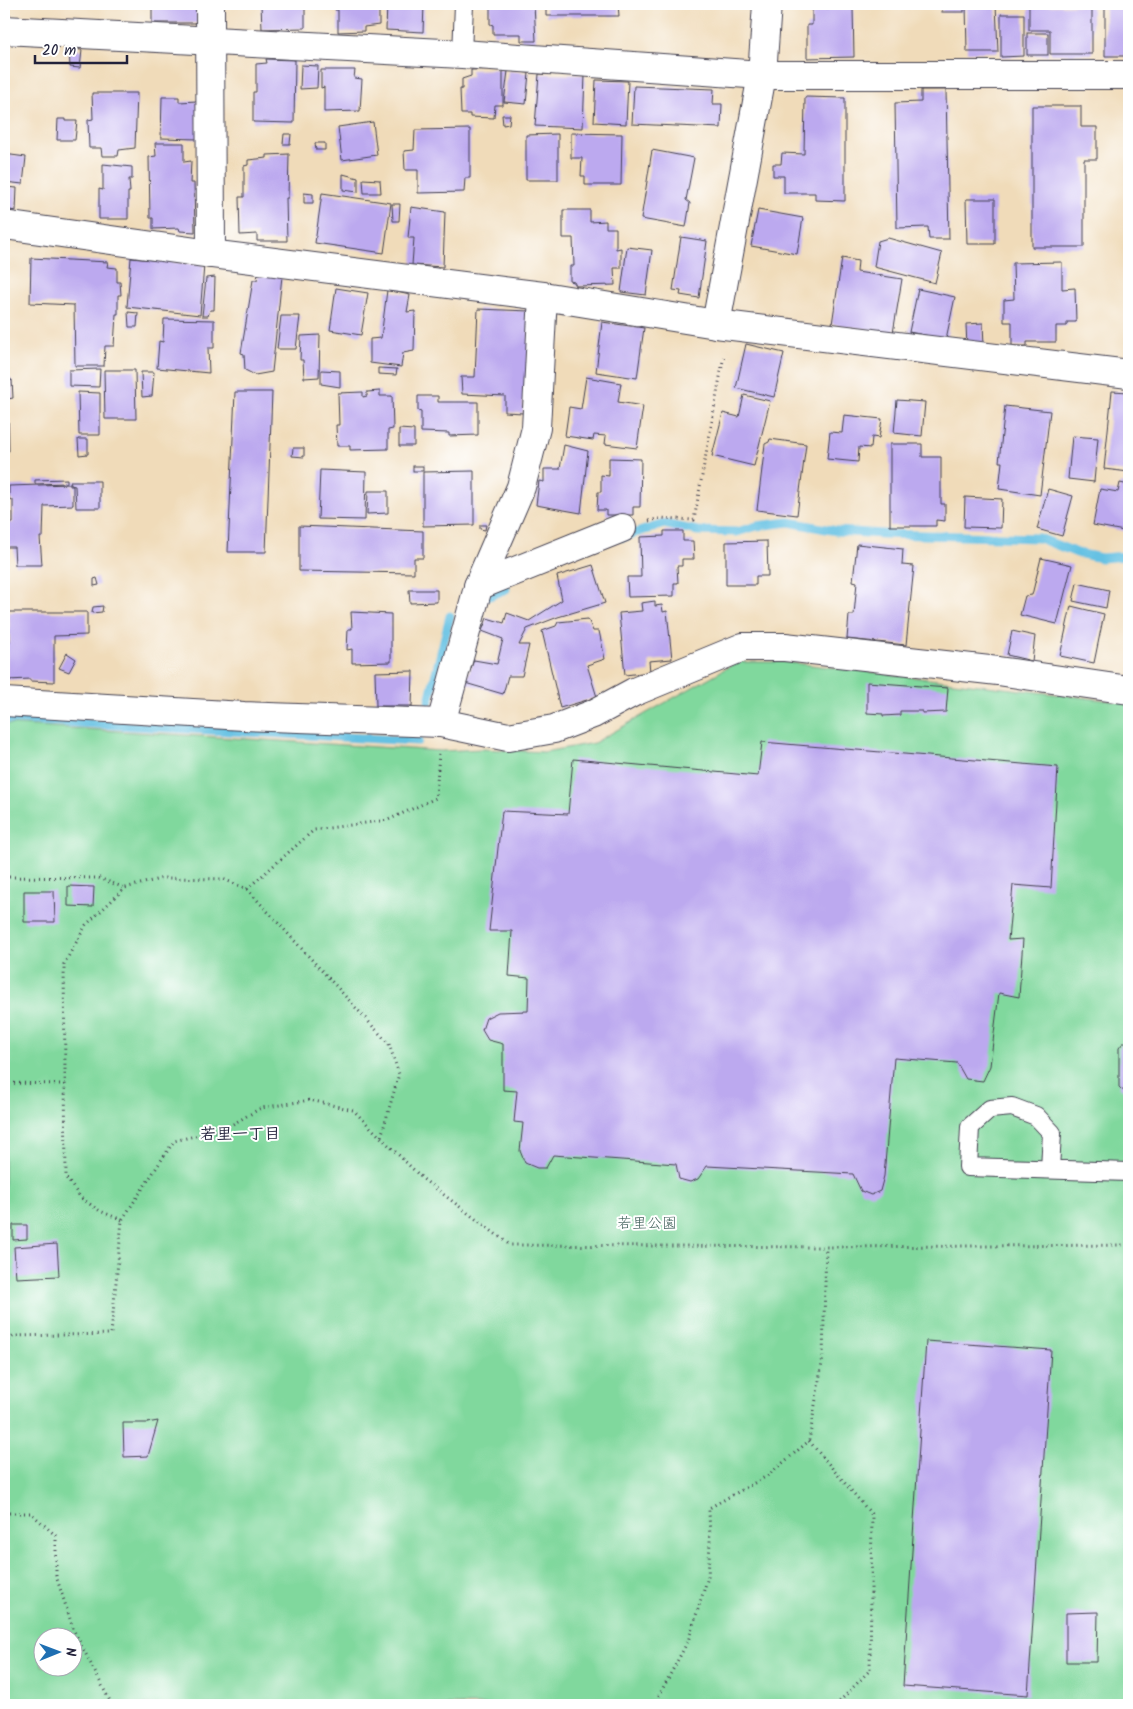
<svg xmlns="http://www.w3.org/2000/svg" width="1133" height="1709" font-family="Kalam,'Klee One',sans-serif">
<style>
.green{fill:#80d89d;stroke:#517d6c;fill-rule:evenodd}
.lines{fill:none;stroke-linecap:round;stroke-linejoin:round}
.stream{stroke:#65c1e3;stroke-width:9}
.building{fill:#bca9ef}
.lane-casing{stroke:#413e4e;stroke-width:20}
.street-casing{stroke:#413e4e;stroke-width:30}
.path{stroke:#413e4e;stroke-width:3;stroke-dasharray:1 4;stroke-linecap:butt}
.lane{stroke:#fff;stroke-width:18}
.street{stroke:#fff;stroke-width:28}
.labels{text-anchor:middle;stroke-width:4;stroke-linejoin:round;paint-order:stroke}
.park-label{font-size:15px;fill:#43625d;stroke:#fff}
.neighbourhood-label{font-size:16px;font-weight:bold;fill:#22223b;stroke:#fff}
</style>
<rect width="100%" height="100%" fill="#fff"/>
<filter id="ink" filterUnits="userSpaceOnUse"><feTurbulence type="fractalNoise" baseFrequency=".02" numOctaves="2"/><feDisplacementMap in="SourceGraphic" scale="10" xChannelSelector="R" yChannelSelector="G"/><feConvolveMatrix kernelMatrix="1 2 1 2 8 2 1 2 1" color-interpolation-filters="sRGB"/></filter>
<filter id="wash" filterUnits="userSpaceOnUse"><feTurbulence type="fractalNoise" baseFrequency=".0096" numOctaves="4" result="noise"/><feDisplacementMap in="SourceGraphic" scale="20" xChannelSelector="R" yChannelSelector="G"/><feGaussianBlur stdDeviation="1.12" result="paint"/><feColorMatrix in="noise" values="0 0 0 0 0 0 0 0 0 0 0 0 0 0 0 0 0 1.4 0 .05"/><feComposite in="paint" operator="in"/></filter>
<g filter="url(#wash)">
<rect width="100%" height="100%" fill="#f0dbb9"/>
<path class="green" d="M737,662H786L1129,703V1702L1117,1705H4V724L441,751L483,749L544,752L594,743ZM42,1636H72V1666H42Z"/>
<g class="lines">
<g class="stream">
<path d="M623,537L664,524L698,531L737,532L757,526L789,522L837,531L883,534L1039,538L1077,553L1101,558L1127,556L1129,557"/>
<path d="M490,596L506,589"/>
<path d="M429,701L450,616"/>
<path d="M4,719L418,741"/>
</g>
</g>
<g id="blocks">
<g class="building">
<rect x="152" y="4" width="45" height="19"/>
<path d="M261,4H305V28L262,29Z"/>
<path d="M335,4H379V25L364,27V31L338,32V10H335Z"/>
<path d="M387,4H424L423,32L386,30Z"/>
<path d="M490,4H534L536,41H521V34H493V25L490,24Z"/>
<path d="M546,4H618L619,16H546Z"/>
<rect x="942" y="4" width="22" height="8"/>
<path d="M966,4H996L998,52H967Z"/>
<rect x="1105" y="4" width="24" height="52"/>
<path d="M1092,5V54H1050V30H1029V6Z"/>
<path d="M853,8L854,57L807,58V25H812V9Z"/>
<path d="M1001,14H1024V56L1001,57Z"/>
<rect x="1027" y="33" width="21" height="22"/>
<path d="M69,49L82,50L80,68L70,67Z"/>
<path d="M266,59L295,60L294,123L253,122V92H256V64L267,63Z"/>
<path d="M301,65L318,66L317,88L300,89Z"/>
<path d="M503,69V105H495L494,118L470,117V114H461L460,89H462V79L471,76V70Z"/>
<path d="M321,70H355L354,78L362,79L360,111L324,112V87L321,88Z"/>
<path d="M508,71L529,73L526,104L504,102Z"/>
<path d="M539,74L585,75L583,128L535,126Z"/>
<path d="M596,80L628,81L626,124L594,122Z"/>
<path d="M634,86L714,89L713,104H722L721,128L632,124Z"/>
<path d="M921,90H946L949,239H929L928,227L897,228L895,103L921,102Z"/>
<path d="M92,93H137L135,148L119,150L118,156H102L101,148H89L88,120L93,119Z"/>
<path d="M162,97H179V102L197,101L198,139L161,138Z"/>
<path d="M805,97L845,98V201L815,200V193H784V176H773V164H781L782,153L804,154Z"/>
<path d="M1032,106H1081V127H1097V159H1084V247H1032Z"/>
<path d="M502,115H510L509,124L503,125Z"/>
<path d="M58,119H65V121H77L75,140H57Z"/>
<path d="M373,122L377,155L342,160L338,127Z"/>
<path d="M470,129V178H465L464,192L418,193V170H405L404,151L414,150L415,130Z"/>
<path d="M571,133L622,134L621,185H585V176H581L582,158H571Z"/>
<path d="M284,134H291L290,144H283Z"/>
<path d="M558,134V180H526V135Z"/>
<path d="M155,143H184V162L191,161L190,183H194L195,232L180,231L179,228L153,229V218H150L149,157L156,156Z"/>
<path d="M315,143H325V150H316Z"/>
<path d="M652,150L694,158L686,200L690,203L686,227L641,219Z"/>
<path d="M4,154L26,157L23,184L4,182Z"/>
<path d="M289,154L288,198H286L287,241H257V234L240,235L239,197H244V166L248,165V160L267,158V155Z"/>
<path d="M103,164L132,167V179H129L130,192H128V219H99V189L103,190Z"/>
<path d="M343,174L358,178V192L343,190Z"/>
<path d="M363,179L380,180L381,193H364Z"/>
<path d="M4,187L17,188L16,211L4,209Z"/>
<path d="M304,193L313,194V203H304Z"/>
<path d="M322,193L391,203L384,253L315,243Z"/>
<path d="M966,199H995V244H967Z"/>
<path d="M392,204H400L399,221H393Z"/>
<path d="M411,207L445,212L443,267L412,265L414,238H408Z"/>
<path d="M563,210H590V222L606,221V228H616V249L621,248V268H614L615,285L576,286L574,282L570,281V266H574L573,238H563Z"/>
<path d="M758,210L803,218L797,254L751,246Z"/>
<path d="M681,237L707,241L699,298L680,295L681,291L673,290Z"/>
<path d="M888,238L942,253L935,283L874,267L878,241Z"/>
<path d="M627,247L652,250L646,295L621,292Z"/>
<path d="M31,258L108,262L107,267L117,268V282H120L121,295H118V314H116L114,346H105L104,366H75L74,305L30,303Z"/>
<path d="M131,258L204,265L200,315L127,307Z"/>
<path d="M842,258L858,261L857,272L902,279L893,333L832,324Z"/>
<path d="M1062,262V289L1075,288L1076,322H1067V326H1056V342H1027V346H1012V322H1004V300L1014,299L1013,263Z"/>
<path d="M258,273L282,276L272,372L255,375L245,370L244,354L241,353L253,280H257Z"/>
<path d="M215,277L214,310H210L208,316H202L206,278Z"/>
<path d="M336,288L368,293L361,335L330,330Z"/>
<path d="M918,289L955,297L946,339L909,332Z"/>
<path d="M387,290L410,295L407,312L415,311L414,351L403,353L401,367L370,363V339L381,338Z"/>
<path d="M478,309L530,311L527,387H524L523,413L505,412V396L462,394L461,377H475Z"/>
<path d="M128,312L138,313L137,327H129Z"/>
<path d="M281,316H300L296,349H277Z"/>
<path d="M164,319L214,320V348H208L209,373L157,368L159,341L163,342Z"/>
<path d="M602,322L644,328L637,378L596,372Z"/>
<path d="M983,323L984,346L967,347L966,324Z"/>
<path d="M320,335L319,377L304,378L303,360H300L301,336Z"/>
<path d="M746,344L784,353L774,397L736,388Z"/>
<path d="M378,368L397,369L396,375L378,374Z"/>
<path d="M100,369L99,387L69,386V370Z"/>
<path d="M104,370H135L136,419H105Z"/>
<path d="M321,370L340,371V387L321,384Z"/>
<path d="M141,372H154L152,396L142,397Z"/>
<path d="M586,377L621,383L618,402L643,406L637,448L605,444L606,436L594,435L593,440L565,436L569,407L581,409Z"/>
<path d="M4,379H11V381L12,380L13,398L8,399L9,451L4,452Z"/>
<path d="M380,391V396H392L393,429L388,430V449L350,450V446H337L336,425H339L338,393L363,392V397L367,396V392Z"/>
<path d="M1112,391L1129,392V472L1104,469Z"/>
<path d="M78,392L100,393V435H79Z"/>
<path d="M235,392H272L266,552H228Z"/>
<path d="M744,395L770,401L754,466L712,456L723,413L739,417Z"/>
<path d="M418,396H438V402H478V435L449,436V433L421,432V412L418,411Z"/>
<path d="M897,400L925,402L922,436L894,433Z"/>
<path d="M1005,406L1050,411L1040,495L999,489L1002,462H999Z"/>
<path d="M844,415L882,419L879,438L872,437L871,448L859,447L858,462L827,459L830,432L842,433Z"/>
<path d="M399,429L414,430V446H399Z"/>
<path d="M1072,436L1098,438L1094,482L1068,479Z"/>
<path d="M78,439H88V454L79,455Z"/>
<path d="M770,439L806,444L797,515L757,510L765,444L769,442Z"/>
<path d="M890,444H922V457H941V504H945V521L936,520V526H890Z"/>
<path d="M564,445L588,451L581,513L536,505L539,481L544,482V469H560Z"/>
<path d="M293,448H304V457L292,456Z"/>
<path d="M609,458L641,459L640,507H633V515H606V510H597L598,492H601V475L609,476Z"/>
<rect x="413" y="466" width="10" height="5"/>
<path d="M320,470L366,472L365,520L318,519Z"/>
<path d="M474,471V525L423,526V472Z"/>
<path d="M67,479V483L35,484V480Z"/>
<path d="M70,481H100V508H76L75,486L71,485Z"/>
<path d="M1120,483L1129,485V532L1093,525L1100,489L1118,492Z"/>
<path d="M70,484V486H73V505L44,506L43,537H40L42,565H15L14,547H6L5,523H13V500L9,499V486Z"/>
<path d="M1048,489L1073,496L1062,536L1037,529Z"/>
<path d="M368,491H388V513L367,514Z"/>
<path d="M965,497L1002,499L1001,528L964,527Z"/>
<path d="M480,525H486L485,530L480,529Z"/>
<path d="M299,526L423,531V558H414V573L299,571Z"/>
<path d="M664,531H683V541H693L694,559H682V566H677L678,583H674V596L628,597L627,577H641L640,537L664,536Z"/>
<path d="M767,541L768,576H756V585H726V542Z"/>
<path d="M857,544L903,549L902,565L914,566L906,645L847,639L849,615H854L857,582L853,581Z"/>
<path d="M1041,558L1072,565L1057,624L1020,615L1025,596L1032,595Z"/>
<path d="M593,565L605,603L558,617L527,629L519,645H529L522,676H508L503,694L465,683L474,660L497,664L503,639L482,631L487,618L504,623L507,613L529,621L562,600L557,576Z"/>
<path d="M97,578L99,585L94,586V579Z"/>
<path d="M1077,583L1109,590L1106,608L1073,601Z"/>
<path d="M409,590H437V602L410,603Z"/>
<path d="M655,601V606L662,605L663,612L667,611L672,659L649,661L650,672L625,675L619,613L642,611L641,603Z"/>
<path d="M103,606L102,612L92,613L93,607Z"/>
<path d="M1071,606L1104,614L1094,663L1060,656Z"/>
<path d="M9,612H87V635L54,636V682L30,681V679L7,680V643H10Z"/>
<path d="M351,612L391,614V662L352,663V649L347,650L348,629H352Z"/>
<path d="M588,619L593,631H599L605,659L587,665L597,697L560,708L542,631L556,626L558,622Z"/>
<path d="M1012,631L1035,636L1032,661L1007,655Z"/>
<path d="M67,653L76,659L69,672L59,668Z"/>
<path d="M413,671L412,706H376L375,672Z"/>
<path d="M867,682L948,688L946,712L922,713V711H900V715L883,716V714L867,713Z"/>
<path d="M762,742L1058,767L1051,888L1013,885L1008,940L1023,939L1019,997L999,993L990,1066L983,1081L966,1079L957,1063L894,1058L884,1176L880,1191L871,1195L861,1191L853,1174L707,1166L698,1179L690,1182L679,1179L676,1164L553,1155L546,1168H537L525,1163L520,1151L523,1123L514,1122L517,1091L503,1090V1044L488,1040L482,1030L486,1018L498,1012L528,1011L529,978L509,976L512,931H489L502,811L568,814L573,759L758,776Z"/>
<path d="M68,886L94,887L93,907L68,906Z"/>
<path d="M24,891H54L55,922H24Z"/>
<path d="M1123,1043H1129V1091L1122,1090L1119,1087V1048Z"/>
<path d="M13,1225H27V1239L13,1240Z"/>
<path d="M57,1244L59,1276L16,1278L14,1247Z"/>
<path d="M926,1341L1051,1350L1028,1695L903,1686Z"/>
<path d="M158,1421L148,1456L124,1457L123,1423H147Z"/>
<path d="M1098,1612L1097,1662H1066V1613Z"/>
</g>
</g>
</g>
<g filter="url(#ink)">
<use href="#blocks" fill-opacity="0" stroke="#413e4e" stroke-width="1"/>
<g class="lines">
<g class="lane-casing">
<g id="lane">
<path d="M462,54L464,4"/>
<path d="M1050,1169L1052,1133L1036,1116L1012,1107L990,1109L970,1127L968,1167L1129,1172"/>
</g>
</g>
<g class="street-casing">
<g id="street">
<path d="M210,4L211,254"/>
<path d="M4,30L462,54L762,75H1129"/>
<path d="M4,225L211,254L543,296L716,324L1129,374"/>
<path d="M716,324L762,75L767,4"/>
<path d="M478,586L622,528"/>
<path d="M4,702L244,716L441,723L508,737L554,729L593,714L634,692L743,647H785L998,671L1129,690"/>
<path d="M441,723L479,584L521,487L536,428L543,296"/>
</g>
</g>
<g class="path">
<path d="M649,521L661,518L694,520L724,355"/>
<path d="M4,877L99,878L125,888"/>
<path d="M247,889L314,830L388,820L436,798L439,752"/>
<path d="M4,1083L65,1084"/>
<path d="M122,1220L100,1211L81,1198L66,1178L64,964L86,925L125,888L163,878L223,879L247,889L389,1044L399,1074L381,1137"/>
<path d="M4,1343L14,1336L111,1334L122,1220L174,1141L224,1129L261,1108L310,1100L353,1110L423,1179L510,1245L826,1247L1129,1245"/>
<path d="M809,1441L872,1515L870,1670L836,1705"/>
<path d="M4,1513H31L56,1536V1576L74,1631L112,1705"/>
<path d="M654,1705L688,1641L708,1577L710,1542L709,1508L767,1476L809,1441L823,1357L826,1247"/>
</g>
<use href="#lane" class="lane"/>
<use href="#street" class="street"/>
</g>
</g>
<g class="labels">
<g class="park-label">
<text x="647" y="1228">若里公園</text>
</g>
<g class="neighbourhood-label">
<text x="240" y="1139">若里一丁目</text>
</g>
</g>
<rect width="1133" height="1709" fill="none" stroke="#fff" stroke-width="20"/>
<g transform="translate(58 1652) rotate(89)"><circle r="24" fill="#ffffff" stroke="#a7a7b1"/>
<path d="M0-4L9 19L0 12L-9 19Z" fill="#1f6fb2"/>
<text y="-8" font-size="14" font-weight="bold" text-anchor="middle" fill="#22223b">N</text>
</g>
<path d="M35 55v8h92v-8" fill="none" stroke="#22223b" stroke-width="2.5"/>
<text x="42" y="55" font-size="15" fill="#22223b" stroke="#ffffff" stroke-width="4" paint-order="stroke">20 m</text>
</svg>
